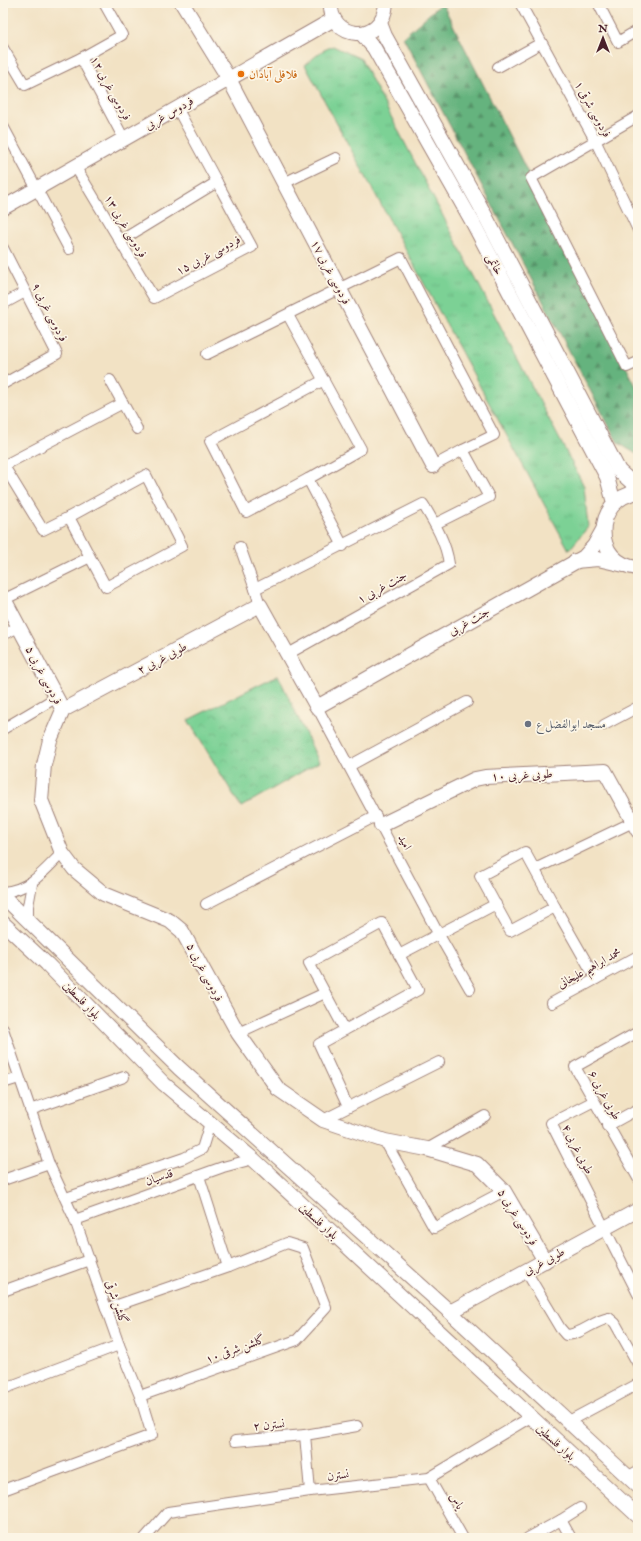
<svg xmlns="http://www.w3.org/2000/svg" width="641" height="1541" font-family="'IM FELL English',Amiri,serif">
<style>
.grass{fill:url(#grass-tufts);stroke:#637860}
.forest{fill:url(#forest-firs);stroke:#586954}
.park{fill:url(#park-crowns);stroke:#637860}
.lines{fill:none;stroke-linecap:round;stroke-linejoin:round}
.street-casing{stroke:#9e8078;stroke-width:12}
.secondary-casing{stroke:#9e8078;stroke-width:16}
.street{stroke:#fff;stroke-width:10}
.secondary{stroke:#fff;stroke-width:14}
.food-dot{fill:#e8710a;stroke:#fcf5e5;stroke-width:1.5}
.worship-dot{fill:#6b7280;stroke:#fcf5e5;stroke-width:1.5}
.labels{text-anchor:middle;stroke-width:3.5;stroke-linejoin:round;paint-order:stroke}
.food-label{font-size:12px;fill:#c56008;stroke:#fcf5e5;text-anchor:start}
.street-label{font-size:12px;fill:#4a1f2b;stroke:#fcf5e5}
.worship-label{font-size:12px;fill:#5b616d;stroke:#fcf5e5;text-anchor:start}
</style>
<defs>
<pattern id="grass-tufts" width="24" height="20" patternUnits="userSpaceOnUse"><rect width="24" height="20" fill="#7cd195"/><path d="M3 7l-1-3M5 7V3M7 7l1-3M15 17l-1-3M17 17v-4M19 17l1-3" fill="none" stroke="#6db381"/></pattern>
<pattern id="forest-firs" width="22" height="20" patternUnits="userSpaceOnUse"><rect width="22" height="20" fill="#65b37e"/><path d="M5 1l3.5 6h-7zM16 11l3.5 6h-7z" fill="#559167"/></pattern>
<pattern id="park-crowns" width="20" height="18" patternUnits="userSpaceOnUse"><rect width="20" height="18" fill="#7cd195"/><path d="M2 6a3 3 0 1 1 6 0M12 15a3 3 0 1 1 6 0" fill="none" stroke="#6db381"/></pattern>
</defs>
<rect width="100%" height="100%" fill="#fcf5e5"/>
<filter id="ink" filterUnits="userSpaceOnUse"><feTurbulence type="fractalNoise" baseFrequency=".025" numOctaves="2"/><feDisplacementMap in="SourceGraphic" scale="8" xChannelSelector="R" yChannelSelector="G"/><feConvolveMatrix kernelMatrix="1 2 1 2 8 2 1 2 1" color-interpolation-filters="sRGB"/></filter>
<filter id="wash" filterUnits="userSpaceOnUse"><feTurbulence type="fractalNoise" baseFrequency=".012" numOctaves="4" result="noise"/><feDisplacementMap in="SourceGraphic" scale="16" xChannelSelector="R" yChannelSelector="G"/><feGaussianBlur stdDeviation="0.9" result="paint"/><feColorMatrix in="noise" values="0 0 0 0 0 0 0 0 0 0 0 0 0 0 0 0 0 1.4 0 .05"/><feComposite in="paint" operator="in"/></filter>
<g filter="url(#wash)">
<rect width="100%" height="100%" fill="#f2e2c4"/>
<path class="grass" d="M333,46L361,59L584,486L588,527L569,550L305,65L322,51Z"/>
<path class="forest" d="M442,3L638,390V455L618,443L403,37Z"/>
<path class="park" d="M278,675L319,762L241,807L188,720Z"/>
</g>
<g filter="url(#ink)">
<g class="lines">
<g class="street-casing">
<g id="street">
<path d="M520,3L595,140L638,230"/>
<path d="M598,3L618,42L638,30"/>
<path d="M3,48L25,85L81,58L124,139"/>
<path d="M81,58L122,35L104,3"/>
<path d="M498,67L541,43"/>
<path d="M177,108L217,182"/>
<path d="M638,116L531,178L627,367L638,362"/>
<path d="M3,126L69,249"/>
<path d="M75,166L154,298L252,247L217,182L120,241"/>
<path d="M284,183L336,158"/>
<path d="M3,248L57,354L3,384"/>
<path d="M3,304L25,292"/>
<path d="M288,315L361,449L308,479"/>
<path d="M207,354L401,258L494,435L463,450"/>
<path d="M110,380L137,429"/>
<path d="M324,380L210,441L246,512L308,479L343,546"/>
<path d="M3,466L123,403"/>
<path d="M4,466L43,530L69,517"/>
<path d="M433,466L463,450L489,497L435,524"/>
<path d="M240,547L255,589"/>
<path d="M5,599L90,557L69,517L146,475L182,546L106,587L90,557"/>
<path d="M260,605L255,589L423,504C435,524 446,542 449,564L288,654"/>
<path d="M3,635L18,627"/>
<path d="M317,707L439,935L470,989"/>
<path d="M604,725L638,707"/>
<path d="M3,729L57,697"/>
<path d="M349,766L467,702"/>
<path d="M525,852L555,907L510,931L480,876Z"/>
<path d="M535,869L633,822"/>
<path d="M3,892C30,890 44,871 62,853"/>
<path d="M206,904L376,816"/>
<path d="M555,907L596,979"/>
<path d="M28,919V906L32,884"/>
<path d="M399,955L496,904"/>
<path d="M552,1003L638,956"/>
<path d="M3,1029L49,1164L75,1220L119,1345L140,1396L152,1435L3,1490"/>
<path d="M345,1030L309,963L382,923L418,990L319,1044L348,1107"/>
<path d="M638,1032L575,1067L638,1178"/>
<path d="M238,1033L325,993"/>
<path d="M3,1083L19,1078"/>
<path d="M594,1101L551,1123L638,1294"/>
<path d="M30,1110L124,1077"/>
<path d="M323,1120L439,1062"/>
<path d="M607,1126L638,1109"/>
<path d="M385,1141L434,1228L504,1191"/>
<path d="M427,1149L485,1116"/>
<path d="M199,1176L228,1267"/>
<path d="M3,1180L49,1164"/>
<path d="M66,1198L184,1158L202,1149L210,1123"/>
<path d="M75,1220L223,1167L253,1159"/>
<path d="M526,1271L560,1328L566,1335C581,1335 593,1321 609,1318L615,1323L638,1364"/>
<path d="M3,1291L89,1260"/>
<path d="M106,1309L228,1267L287,1243L303,1248L326,1308L297,1340L140,1396"/>
<path d="M3,1389L119,1345"/>
<path d="M569,1421L638,1384"/>
<path d="M235,1441L305,1435"/>
<path d="M627,1477L638,1471"/>
<path d="M429,1478L463,1538"/>
<path d="M310,1491L305,1435L357,1426"/>
<path d="M561,1520L580,1508"/>
<path d="M145,1538L168,1512L310,1491L429,1478L529,1418"/>
<path d="M528,1538L561,1520L571,1538"/>
</g>
</g>
<g class="secondary-casing">
<g id="secondary">
<path d="M182,3L229,79L433,466"/>
<path d="M331,3C328,39 383,47 386,3"/>
<path d="M380,23L385,36L479,204L619,471L638,488"/>
<path d="M361,33L374,48L472,221L607,477L614,503"/>
<path d="M3,208L334,19"/>
<path d="M638,492C592,499 592,564 638,568"/>
<path d="M575,561L598,559L624,565"/>
<path d="M3,597L63,710L50,740L44,765L41,800L62,853L74,869L104,894L170,921L182,931L238,1033L278,1089L323,1120L385,1141L427,1149L477,1164L504,1191L545,1261"/>
<path d="M63,710L260,605L317,707L584,557L594,546L603,530"/>
<path d="M381,825L475,779L485,777L605,771L638,831"/>
<path d="M3,896L179,1068L450,1312L638,1486"/>
<path d="M3,923L47,964L164,1084L253,1159L638,1516"/>
<path d="M450,1312L638,1210"/>
</g>
</g>
<use href="#street" class="street"/>
<use href="#secondary" class="secondary"/>
</g>
</g>
<circle class="food-dot" cx="241" cy="74" r="4"/>
<circle class="worship-dot" cx="528" cy="724" r="4"/>
<g class="labels">
<g class="food-label">
<text x="249" y="78">فلافلی آبادان</text>
</g>
<g class="street-label">
<text transform="translate(111 88) rotate(61)" y="4">فردوسی غربی ۱۲</text>
<text transform="translate(593 109) rotate(61)" y="4">فردوسی شرقی ۱</text>
<text transform="translate(169 113) rotate(-30)" y="4">فردوس غربی</text>
<text transform="translate(126 226) rotate(59)" y="4">فردوسی غربی ۱۳</text>
<text transform="translate(208 255) rotate(-28)" y="4">فردوسی غربی ۱۵</text>
<text transform="translate(495 264) rotate(62)" y="4">خاتمی</text>
<text transform="translate(331 272) rotate(62)" y="4">فردوسی غربی ۱۷</text>
<text transform="translate(50 312) rotate(63)" y="4">فردوسی غربی ۹</text>
<text transform="translate(382 587) rotate(-29)" y="4">جنت غربی ۱</text>
<text transform="translate(469 621) rotate(-29)" y="4">جنت غربی</text>
<text transform="translate(162 658) rotate(-28)" y="4">طوبی غربی ۲</text>
<text transform="translate(44 675) rotate(62)" y="4">فردوسی غربی ۵</text>
<text transform="translate(522 775) rotate(-3)" y="4">طوبی غربی ۱۰</text>
<text transform="translate(405 842) rotate(62)" y="4">امید</text>
<text transform="translate(589 968) rotate(-29)" y="4">محمد ابراهیم علیخانی</text>
<text transform="translate(205 972) rotate(62)" y="4">فردوسی غربی ۵</text>
<text transform="translate(82 1000) rotate(46)" y="4">بلوار فلسطین</text>
<text transform="translate(605 1095) rotate(61)" y="4">طوبی غربی ۶</text>
<text transform="translate(578 1149) rotate(63)" y="4">طوبی غربی ۴</text>
<text transform="translate(159 1177) rotate(-19)" y="4">قدسیان</text>
<text transform="translate(518 1217) rotate(58)" y="4">فردوسی غربی ۵</text>
<text transform="translate(319 1221) rotate(43)" y="4">بلوار فلسطین</text>
<text transform="translate(544 1261) rotate(-28)" y="4">طوبی غربی</text>
<text transform="translate(117 1302) rotate(71)" y="4">گلشن شرقی</text>
<text transform="translate(235 1349) rotate(-20)" y="4">گلشن شرقی ۱۰</text>
<text transform="translate(269 1425) rotate(-5)" y="4">نسترن ۲</text>
<text transform="translate(556 1442) rotate(42)" y="4">بلوار فلسطین</text>
<text transform="translate(338 1475) rotate(-6)" y="4">نسترن</text>
<text transform="translate(457 1501) rotate(60)" y="4">یاس</text>
</g>
<g class="worship-label">
<text x="536" y="728">مسجد ابوالفضل ع</text>
</g>
</g>
<rect width="641" height="1541" fill="none" stroke="#fcf5e5" stroke-width="16"/>
<g transform="translate(603 38)" stroke="#fcf5e5" stroke-width="3" paint-order="stroke">
<path d="M0-3L7 15L0 10L-7 15Z" fill="#4a1f2b"/>
<text y="-6" font-size="11" font-weight="bold" text-anchor="middle" fill="#4a1f2b">N</text>
</g>
</svg>
